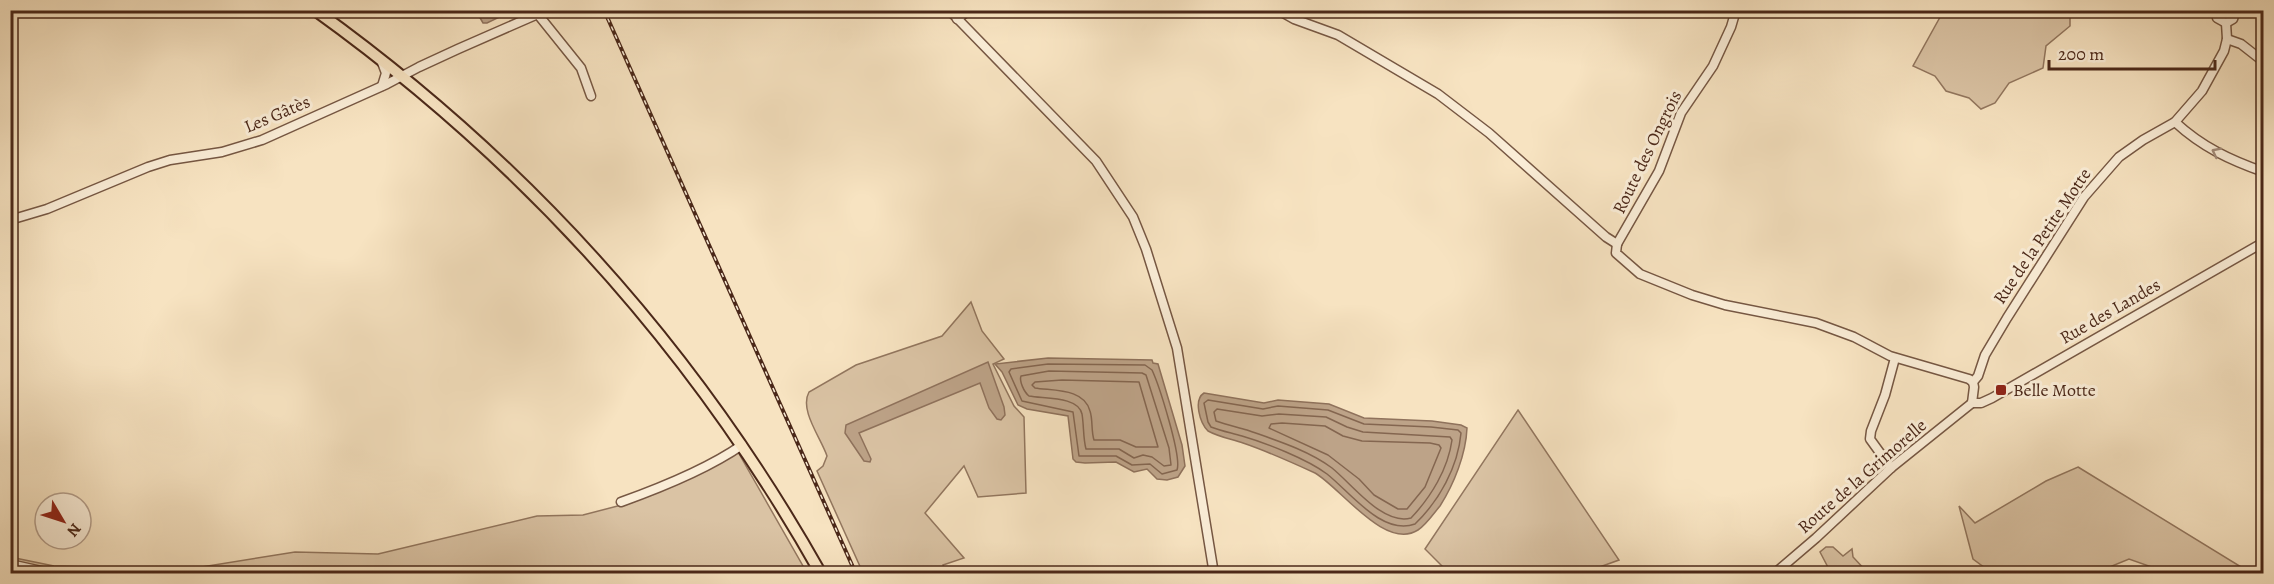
<svg xmlns="http://www.w3.org/2000/svg" width="2274" height="584" font-family="Alegreya,serif">
<style>
.green{fill:#dac3a4;stroke:#92765e;stroke-width:1.5}
.water{fill:#bda388;stroke:#8f725c;stroke-width:1.5}
.lines{fill:none;stroke-linecap:round;stroke-linejoin:round}
.shore{stroke:#846650;stroke-width:1.5}
.minor-casing{stroke:#765743;stroke-width:11}
.major-casing{stroke:#4b2819;stroke-width:14}
.minor{stroke:#faedd7;stroke-width:8}
.major{stroke:#f7e3c1;stroke-width:10}
.rail-casing{stroke:#4b2819;stroke-width:4}
.rail{stroke:#faedd7;stroke-width:1.5;stroke-dasharray:4.5;stroke-linecap:butt}
.oneway{stroke:#a28a78}
.poi-dot{fill:#8f2418;stroke:#faedd7;stroke-width:2}
.labels{text-anchor:middle;stroke-width:6;stroke-linejoin:round;paint-order:stroke}
.street-label{font-size:18px;fill:#4b2819;stroke:#faedd7}
.poi-label{font-size:18px;fill:#4b2819;stroke:#faedd7;text-anchor:start}
</style>
<rect width="100%" height="100%" fill="#f7e3c1"/>
<filter id="stains"><feTurbulence type="fractalNoise" baseFrequency=".00333" numOctaves="4"/><feColorMatrix values="0 0 0 0 .2 0 0 0 0 .09 0 0 0 0 .02 0 0 0 .5 -.17"/></filter>
<radialGradient id="worn" r=".72"><stop offset=".6" stop-color="#630" stop-opacity="0"/><stop offset="1" stop-color="#630" stop-opacity=".3"/></radialGradient>
<g class="green">
<path d="M1944,10L2070,11V26L2046,46L2043,68L2009,83L1995,103L1981,109L1969,98L1946,91L1935,76L1913,66Z"/>
<path d="M971,302L982,331L1004,359L993,364L1014,406L1024,417L1026,493L978,497L964,466L925,513L964,558L943,565L946,573H863L817,471L823,466L827,456C821,438 799,410 809,392L856,365L942,336Z"/>
<path d="M1518,410L1619,560L1583,573H1449L1425,549Z"/>
<path d="M738,452L807,573L11,574L10,557L54,566L183,570L295,552L378,554L537,516L583,515L633,502L688,479Z"/>
<path d="M2078,467L2251,573H2179L2160,570L2129,559L2095,573H1992L1973,559L1959,506L1975,523L2046,481Z"/>
<path d="M1826,547H1833L1843,556L1852,549L1853,557L1868,573H1831L1820,552Z"/>
</g>
<g class="water">
<path d="M476,11H512L487,23H483Z"/>
<path d="M1048,358L1152,360L1153,363L1158,364L1182,445L1185,466L1178,477L1167,480L1157,479L1147,469L1134,472L1116,462L1085,463L1076,462L1073,459L1068,416L1027,409L1018,405L1002,372L995,364Z"/>
<path d="M988,362L1004,407L1005,415L1001,420L997,419L989,408L980,383L859,433L871,459L870,462L864,461L845,433L846,425Z"/>
<path d="M1204,393L1264,403L1278,400L1329,404L1364,418L1432,421L1461,425L1467,428C1466,454 1454,484 1440,506C1434,513 1426,525 1418,530C1385,551 1340,487 1315,473C1291,462 1267,451 1243,443C1231,439 1219,437 1208,431C1200,423 1193,400 1204,393Z"/>
</g>
<g class="lines">
<g class="shore">
<path d="M1048,364L1145,365L1152,370C1159,385 1182,457 1177,470L1162,474L1150,464L1132,465L1116,456H1079L1073,412L1022,401L1009,372L1011,369Z"/>
<path d="M1049,371L1142,373L1146,375L1169,448L1171,465L1164,466L1152,457L1143,455L1134,458L1119,449H1086C1083,438 1084,426 1082,414C1078,396 1044,399 1029,396C1024,392 1019,381 1021,376Z"/>
<path d="M1062,380L1139,382L1158,447H1136L1120,440H1094C1091,431 1093,420 1090,411C1084,388 1053,391 1035,388L1032,385L1035,382Z"/>
<path d="M1208,400L1263,409L1278,406L1328,410L1364,424L1431,427L1458,430L1461,433C1458,467 1439,501 1415,524C1382,536 1350,492 1327,474C1307,459 1266,443 1242,436C1232,433 1221,431 1211,427L1208,422L1204,403Z"/>
<path d="M1217,409L1262,416L1279,414L1326,417L1347,427L1363,432L1450,437L1452,440C1448,469 1431,497 1411,518C1383,526 1352,484 1332,468C1308,450 1275,440 1247,430C1237,427 1227,425 1216,421L1214,412Z"/>
<path d="M1282,423L1325,426L1343,436L1362,441L1430,443L1439,445L1441,448L1425,487L1407,509H1398L1374,495L1359,479L1328,455L1269,428L1271,424Z"/>
</g>
<g class="minor-casing">
<g id="minor">
<path d="M949,10L1096,161L1133,217L1146,249L1177,348L1214,574"/>
<path d="M1278,10L1294,19L1338,35L1438,94L1489,133L1606,237L1617,244"/>
<path d="M2215,10L2217,18L2226,23L2233,19L2236,10"/>
<path d="M536,12L581,68L591,96"/>
<path d="M957,19L969,10"/>
<path d="M2227,39L2241,44L2264,62"/>
<path d="M381,60L386,73L382,86"/>
<path d="M2175,122C2202,147 2230,160 2264,172"/>
<path d="M10,220L47,209L148,167L170,160L222,152L262,140L387,84L419,67L458,49L547,10"/>
<path d="M1617,244L1616,253L1640,274L1692,295L1725,305L1816,323L1854,337L1890,356L1969,379L1973,382"/>
<path d="M1617,244L1659,171L1681,113L1713,66L1731,27L1736,10"/>
<path d="M1972,403L1974,387L1973,382L1978,376L1985,355L2007,318L2084,197L2119,157L2143,140L2175,122L2202,91L2224,51L2227,39L2226,23"/>
<path d="M1972,403H1981L1992,398L2264,242"/>
<path d="M1891,468L1870,439L1871,431L1885,395L1895,358"/>
<path d="M621,502C660,488 709,468 742,445"/>
<path d="M10,564L55,574"/>
<path d="M1774,574L1816,538L1891,468L1972,403"/>
</g>
</g>
<g class="major-casing">
<path id="major" d="M315,10C525,161 694,348 821,574"/>
</g>
<use href="#minor" class="minor"/>
<use href="#major" class="major"/>
<g class="rail-casing">
<path id="rail" d="M604,10L856,574"/>
</g>
<use href="#rail" class="rail"/>
</g>
<defs><path id="oneway-chevron" d="M-2-3.5L2.5 0L-2 3.5" fill="none" stroke-width="1.6" stroke-linecap="round" stroke-linejoin="round" transform="scale(1.5)"/></defs>
<use class="oneway" href="#oneway-chevron" transform="translate(2216 152) rotate(-153)"/>
<rect class="poi-dot" x="1995" y="384" width="12" height="12" rx="3"/>
<g class="labels">
<g class="street-label">
<text transform="translate(277 114) rotate(-23)" y="6">Les Gâtès</text>
<text transform="translate(1647 152) rotate(-64)" y="6">Route des Ongrois</text>
<text transform="translate(2042 236) rotate(-56)" y="6">Rue de la Petite Motte</text>
<text transform="translate(2110 311) rotate(-30)" y="6">Rue des Landes</text>
<text transform="translate(1862 476) rotate(-41)" y="6">Route de la Grimorelle</text>
</g>
<g class="poi-label">
<text x="2013" y="396">Belle Motte</text>
</g>
</g>
<rect width="2274" height="584" fill="none" stroke="#f7e3c1" stroke-width="36"/>
<rect x="12" y="12" width="2250" height="560" fill="none" stroke="#4b2819" stroke-width="3"/>
<rect x="18" y="18" width="2238" height="548" fill="none" stroke="#4b2819" stroke-width="1.5"/>
<g transform="translate(63 521) rotate(129)"><circle r="28" fill="#faedd7" stroke="#b49e8b" stroke-width="1.5"/>
<path d="M0-4.5L10 22L0 15L-10 22Z" fill="#8f2418"/>
<text y="-9" font-size="16" font-weight="bold" text-anchor="middle" fill="#4b2819">N</text>
</g>
<path d="M2049 60v9h166v-9" fill="none" stroke="#4b2819" stroke-width="3"/>
<text x="2058" y="60" font-size="18" fill="#4b2819" stroke="#faedd7" stroke-width="4.5" paint-order="stroke">200 m</text>
<rect width="100%" height="100%" filter="url(#stains)"/>
<rect width="100%" height="100%" fill="url(#worn)"/>
</svg>
